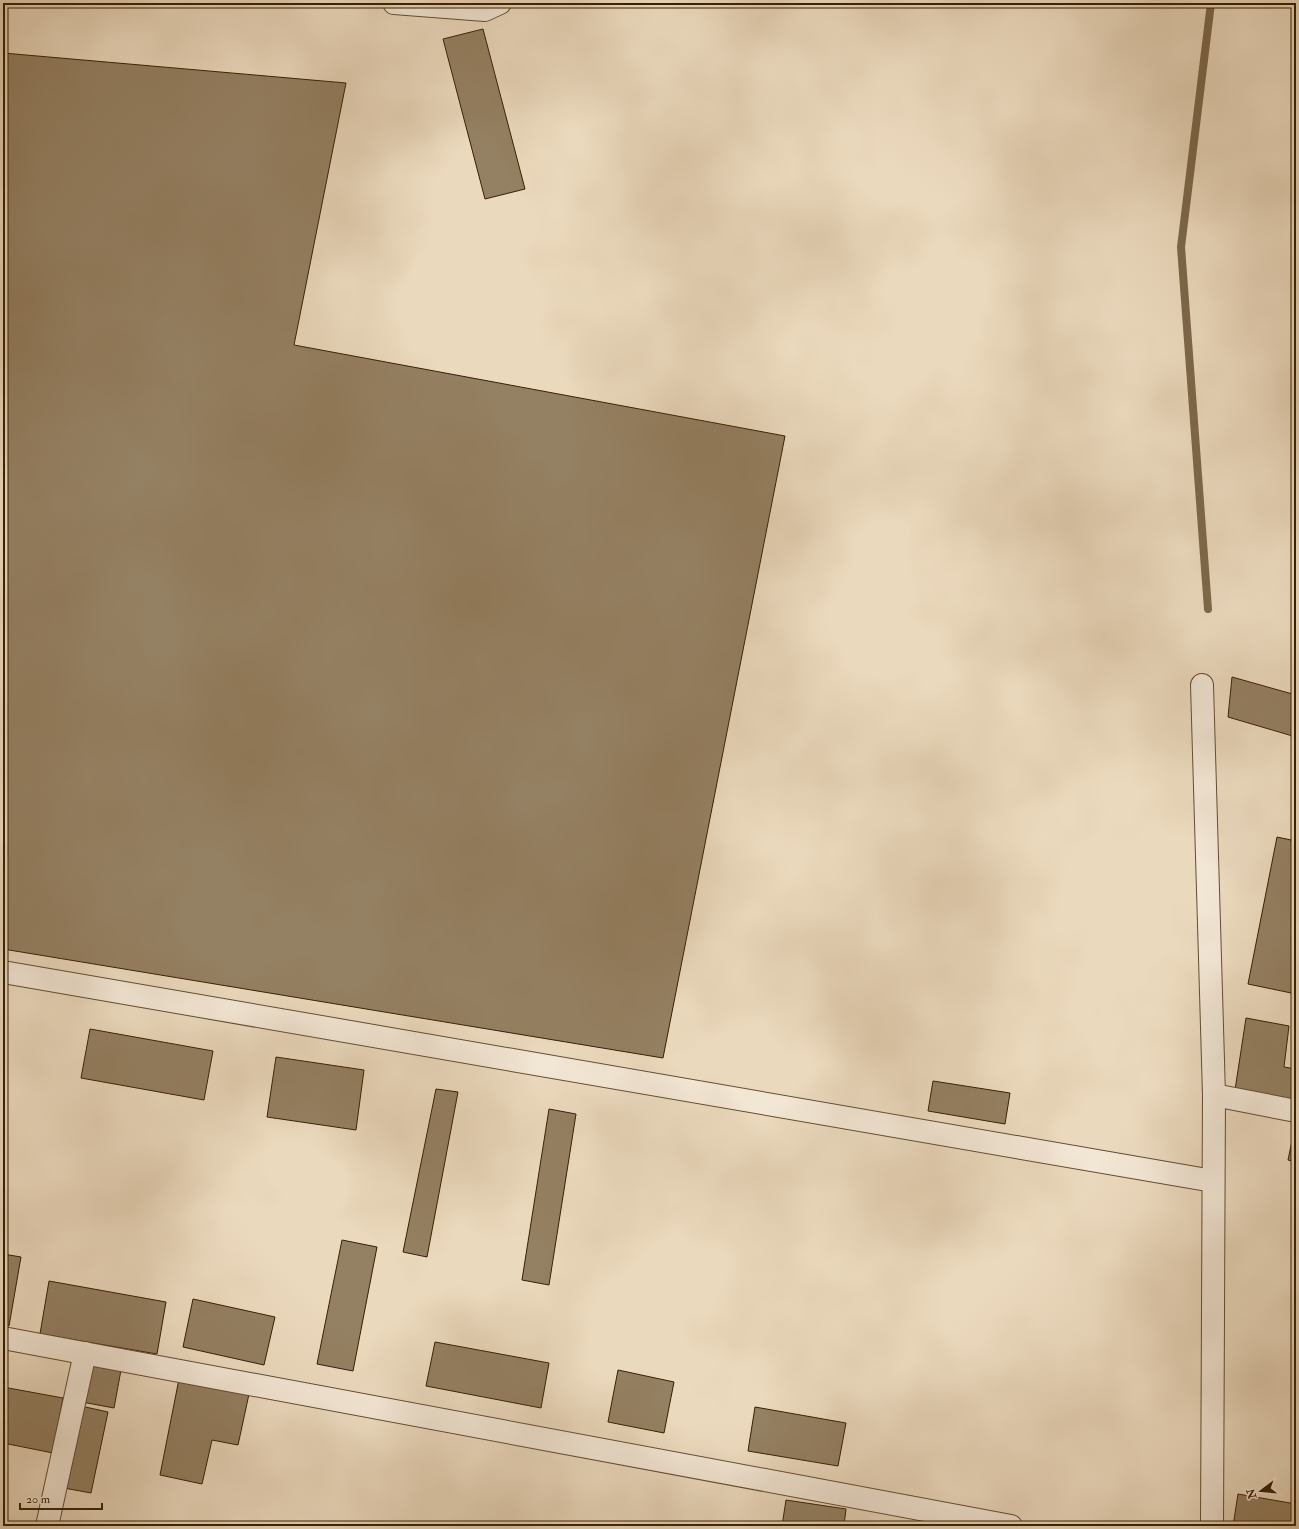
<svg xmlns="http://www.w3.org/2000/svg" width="1299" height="1529" font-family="'IM FELL Double Pica',serif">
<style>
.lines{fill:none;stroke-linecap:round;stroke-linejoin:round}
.stream{stroke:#7d694b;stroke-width:8}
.building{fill:#948062;stroke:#362000}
.minor-casing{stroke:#634e2f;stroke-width:24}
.minor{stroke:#f2e6d4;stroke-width:22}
</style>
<rect width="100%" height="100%" fill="#ebd9bd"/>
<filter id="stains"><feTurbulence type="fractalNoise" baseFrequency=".005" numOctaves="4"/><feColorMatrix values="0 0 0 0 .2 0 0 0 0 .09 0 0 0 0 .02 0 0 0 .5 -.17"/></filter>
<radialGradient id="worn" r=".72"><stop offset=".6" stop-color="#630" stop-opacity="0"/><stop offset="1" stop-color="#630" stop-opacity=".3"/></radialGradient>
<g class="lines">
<path class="stream" d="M1208,609L1181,247L1211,3"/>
</g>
<g class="building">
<path d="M483,29L525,189L485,199L443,39Z"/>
<path d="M3,53L346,83L294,345L785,436L663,1058L3,949Z"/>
<path d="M1232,677L1296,695V737L1228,717Z"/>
<path d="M1277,837L1296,841V994L1248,984Z"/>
<path d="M1246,1018L1289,1026L1284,1067L1296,1069V1101L1235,1090Z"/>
<path d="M90,1029L213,1051L204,1100L81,1078Z"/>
<path d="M276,1057L364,1070L356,1130L267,1117Z"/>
<path d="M933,1081L1010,1093L1005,1124L928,1111Z"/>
<path d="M436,1089L458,1092L427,1257L403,1252Z"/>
<path d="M549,1109L576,1114L549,1285L522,1280Z"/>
<path d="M1293,1136L1296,1137V1162L1288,1160Z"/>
<path d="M342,1240L377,1247L353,1371L317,1364Z"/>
<path d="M3,1254L21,1257L9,1326L3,1325Z"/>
<path d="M49,1281L166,1302L157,1354L40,1334Z"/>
<path d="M193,1299L275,1317L264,1365L183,1347Z"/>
<path d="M435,1342L549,1363L541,1408L426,1386Z"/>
<path d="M88,1364L121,1370L114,1408L82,1402Z"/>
<path d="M618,1370L674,1382L664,1433L608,1422Z"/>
<path d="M179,1379L249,1394L238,1445L212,1440L202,1484L160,1475Z"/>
<path d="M3,1387L63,1398L53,1453L3,1443Z"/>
<path d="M81,1406L108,1412L91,1493L64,1488Z"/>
<path d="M755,1407L846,1423L838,1466L748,1451Z"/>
<path d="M1238,1494L1296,1504V1526H1233Z"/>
<path d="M786,1500L846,1509L844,1526H782Z"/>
</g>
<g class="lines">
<g class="minor-casing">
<g id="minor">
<path d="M394,3L485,10L500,3"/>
<path d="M1202,685L1214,1095L1212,1526"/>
<path d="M3,972L1213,1181"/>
<path d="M1214,1095L1296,1111"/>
<path d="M3,1338L1011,1526"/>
<path d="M47,1526L85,1353"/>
</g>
</g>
<use href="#minor" class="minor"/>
</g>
<rect width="1299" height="1529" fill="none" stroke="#ebd9bd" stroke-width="16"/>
<rect x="4" y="4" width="1291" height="1521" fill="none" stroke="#362000" stroke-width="2"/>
<rect x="8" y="8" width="1283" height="1513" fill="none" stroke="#362000"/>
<g transform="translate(1261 1491) rotate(254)" stroke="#f2e6d4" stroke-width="3" paint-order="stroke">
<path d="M0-3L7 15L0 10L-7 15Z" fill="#362000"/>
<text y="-6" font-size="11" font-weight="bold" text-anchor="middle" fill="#362000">N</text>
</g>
<path d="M20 1503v6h82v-6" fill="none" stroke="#362000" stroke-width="2"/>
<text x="26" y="1503" font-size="12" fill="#362000" stroke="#f2e6d4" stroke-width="3" paint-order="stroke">20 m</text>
<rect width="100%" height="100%" filter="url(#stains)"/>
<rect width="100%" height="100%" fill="url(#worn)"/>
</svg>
